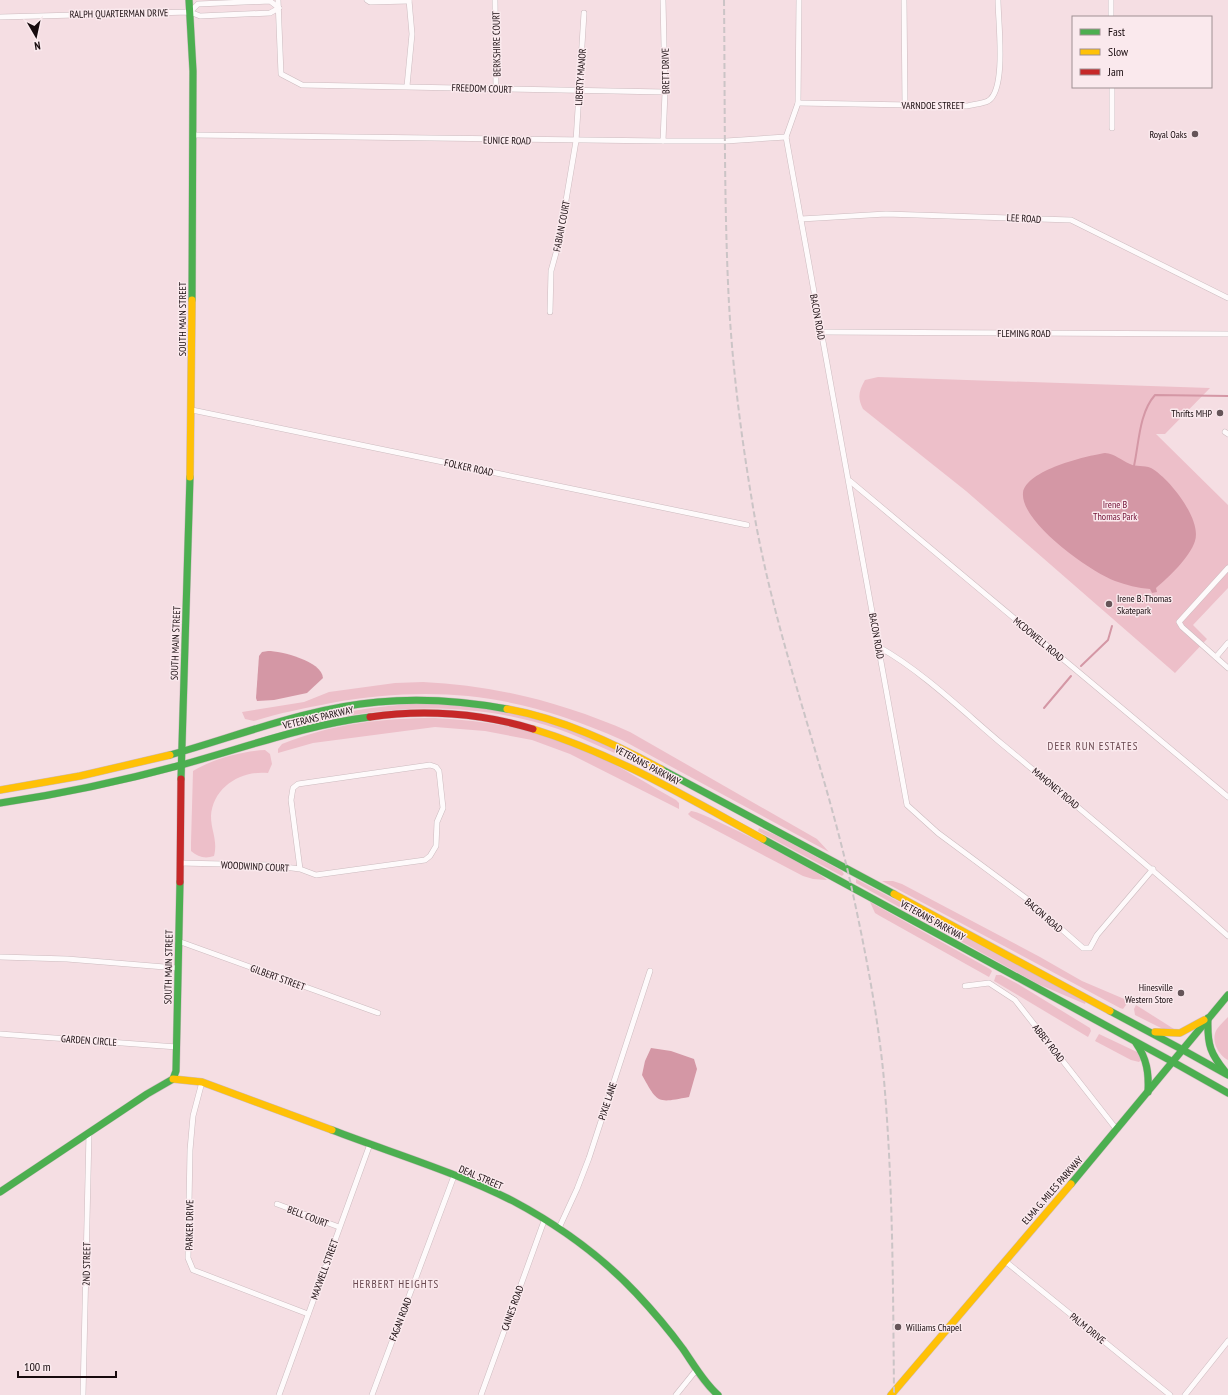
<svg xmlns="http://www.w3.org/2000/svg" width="1228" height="1395" font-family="'PT Sans Narrow',sans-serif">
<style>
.green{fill:#edbfc9}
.water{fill:#d497a5}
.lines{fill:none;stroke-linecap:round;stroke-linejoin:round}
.stream{stroke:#d497a5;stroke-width:2}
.street-casing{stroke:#ccbbbf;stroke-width:6}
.fast-casing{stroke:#ccbbbf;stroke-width:8}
.slow-casing{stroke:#ccbbbf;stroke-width:8}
.jam-casing{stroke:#ccbbbf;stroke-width:8}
.street{stroke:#fefafb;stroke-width:5}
.fast{stroke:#4caf50;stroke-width:7}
.slow{stroke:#ffc107;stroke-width:7}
.jam{stroke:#c62828;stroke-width:7}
.rail{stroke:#cbc4c6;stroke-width:2;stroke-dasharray:6 3;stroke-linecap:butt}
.poi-dot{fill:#655458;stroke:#fae9ed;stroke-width:1.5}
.labels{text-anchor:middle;stroke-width:3;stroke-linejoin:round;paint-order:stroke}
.street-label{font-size:10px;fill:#170a0d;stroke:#fae9ed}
.poi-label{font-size:10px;fill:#170a0d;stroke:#fae9ed;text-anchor:end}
.park-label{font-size:10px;fill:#711035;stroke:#fae9ed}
.neighbourhood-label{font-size:11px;letter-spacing:1px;fill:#68474e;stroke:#fae9ed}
</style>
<rect width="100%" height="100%" fill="#f5dee3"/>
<g class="green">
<path d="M878,377L1210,388L1165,434H1156L1228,505V588L1193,625L1207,639L1175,673L966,491L863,409C857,397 859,391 865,380Z"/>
<path d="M423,682C495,685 564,703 630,732L817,839L829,852L622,740C522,695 439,684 331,703C306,708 279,713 254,721L245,719L242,712L304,702L329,692L395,683Z"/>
<path d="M424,703C478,705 532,714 583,734C599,741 616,750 632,757L631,760C607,750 583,738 558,729C470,699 375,704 287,730L286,728C331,712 376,706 424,703Z"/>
<path d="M435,718C490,721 547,730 597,755C624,769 649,785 676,800L679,803V809L570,754L532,740L485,731L435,727L313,743L278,753V749L282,744C331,724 383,718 435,718Z"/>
<path d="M265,750L270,754L272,764L268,773C241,770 213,787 211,816C211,831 218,840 214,856C205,859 198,857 191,851V843L193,771C213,759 242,751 265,750Z"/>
<path d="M691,811C700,810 819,871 827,880L813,879L803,876L691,817L688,814Z"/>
<path d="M759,828L778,836L842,871L844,874L842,876L758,831Z"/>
<path d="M856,879L1086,1001L1085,1004L1038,984L856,883Z"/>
<path d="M882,881H893L902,884L1040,957L1082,981L1129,1001L1123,1009L1120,1008Z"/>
<path d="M870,902L990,969L992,971L989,977L880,916L875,913Z"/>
<path d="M996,975H1001L1018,984L1090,1028L1091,1031L1088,1037L994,981Z"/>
<path d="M1136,1005L1174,1029L1167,1031L1135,1015L1134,1009Z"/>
<path d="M1228,1017V1060C1218,1055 1210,1040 1217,1029C1220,1025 1224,1021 1228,1017Z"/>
<path d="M1099,1034L1137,1052L1142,1059L1139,1062L1131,1060L1095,1041Z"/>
</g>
<g class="water">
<path d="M1105,453C1115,454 1121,460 1130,464C1136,467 1144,465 1151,468C1169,478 1202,519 1195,541C1190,557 1169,577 1156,588L1157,592L1152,593L1150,589C1138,588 1126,585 1115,581C1091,572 1020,522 1023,493C1026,470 1086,456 1105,453Z"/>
<path d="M268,651C281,651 322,661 323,678L307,693L274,700L257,701L256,698L259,656L262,652Z"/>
<path d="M651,1048L671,1051L694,1059L697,1069L689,1097C657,1103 658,1104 642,1075L645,1061Z"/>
</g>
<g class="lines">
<g class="stream">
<path d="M1134,466C1139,443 1139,413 1155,395L1228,396"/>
<path d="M1081,666L1108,640L1112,626"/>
<path d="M1044,708L1071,676"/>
</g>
<g class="street-casing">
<g id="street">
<path d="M278,0L281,74L302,85L665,92"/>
<path d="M367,0L370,2L409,1"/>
<path d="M495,0L496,88"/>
<path d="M663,0L665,92L663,141"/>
<path d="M904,0L905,105"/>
<path d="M1111,0V17"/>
<path d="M190,12L198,4L270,1L279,8"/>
<path d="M0,17L190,12L200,16L270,13L279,8"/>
<path d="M407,86L412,34L409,0"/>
<path d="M1112,87V128"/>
<path d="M798,103L967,106C973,104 982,104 988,101C1007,90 998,21 998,0"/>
<path d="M193,135L663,141H726L786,137"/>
<path d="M786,137L907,805L938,833L1027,899L1083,948H1090L1097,935L1153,869"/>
<path d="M786,137L798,103L799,0"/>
<path d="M801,219L886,214L1071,220L1228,298"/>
<path d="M550,312L551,271L559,242L576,141L584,13"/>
<path d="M820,332L1228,334"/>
<path d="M192,410L747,525"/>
<path d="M1225,432L1228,434"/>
<path d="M850,481L1228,797"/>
<path d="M1228,568L1179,622L1182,627L1228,668"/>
<path d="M879,647C922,671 964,712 1002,744C1078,807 1154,870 1228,936"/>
<path d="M1216,657L1228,643"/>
<path d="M180,863L269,865L300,869L316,875L425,860L430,856L436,846L437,822L443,808L439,771L436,767L430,765L298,784L293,788L291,800L300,869"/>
<path d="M178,941L378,1013"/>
<path d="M0,957L67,959L177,968"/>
<path d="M965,986L989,983L1015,1000L1117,1130"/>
<path d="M0,1034L177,1047"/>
<path d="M202,1082L193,1116L190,1150L188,1258L193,1270L308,1314"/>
<path d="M277,1204L339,1227"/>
<path d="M559,1228L577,1189L589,1158L650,971"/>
<path d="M1005,1261L1170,1395"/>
<path d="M83,1395L89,1133"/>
<path d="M279,1395L370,1144"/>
<path d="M372,1395L454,1176"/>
<path d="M481,1395L544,1221"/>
<path d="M676,1395L697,1369"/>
<path d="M1185,1395L1228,1341"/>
</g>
</g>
<g class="fast-casing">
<g id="fast">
<path d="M189,0L193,71L192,300"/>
<path d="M170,755C238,736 307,708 378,702C421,698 464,701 507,709"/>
<path d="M661,769L894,894"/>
<path d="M181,779L190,477"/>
<path d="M0,803C61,794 122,781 181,765C244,748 305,725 370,717"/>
<path d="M763,839L1173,1062"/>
<path d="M1110,1011L1183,1050"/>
<path d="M1208,1018C1207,1045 1210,1054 1228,1075"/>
<path d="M1136,1043C1147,1059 1149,1073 1148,1092"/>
<path d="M1183,1050L1226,1074"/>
<path d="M1173,1062L1228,1093"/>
<path d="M332,1130C392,1153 456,1172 513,1201C558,1225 601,1256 636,1293C653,1311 669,1330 683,1349C694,1365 704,1383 718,1395"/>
<path d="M1071,1184L1228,995"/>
<path d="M0,1192L147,1094L173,1079L176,1071L180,882"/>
</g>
</g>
<g class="slow-casing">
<g id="slow">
<path d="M190,477L192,300"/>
<path d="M507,709C562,719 613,743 661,769"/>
<path d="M533,729C615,754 688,798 763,839"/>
<path d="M0,790L80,776L170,755"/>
<path d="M894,894L1110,1011"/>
<path d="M1155,1032L1180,1033L1204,1020"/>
<path d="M173,1079L202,1082L332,1130"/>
<path d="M891,1395L1071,1184"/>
</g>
</g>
<g class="jam-casing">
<g id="jam">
<path d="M370,717C423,709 481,713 533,729"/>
<path d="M180,882L181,779"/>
</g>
</g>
<use href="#street" class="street"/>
<use href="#fast" class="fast"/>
<use href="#slow" class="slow"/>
<use href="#jam" class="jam"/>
<path class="rail" d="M724,0C725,94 724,189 728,283C731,356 740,429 752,501C773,632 822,756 851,885C865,949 878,1015 884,1080C893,1184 893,1288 894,1392L892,1395"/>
</g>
<g class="poi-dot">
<circle cx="1195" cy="134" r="4"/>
<circle cx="1220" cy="413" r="4"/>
<circle cx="1109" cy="604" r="4"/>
<circle cx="1181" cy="993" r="4"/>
<circle cx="898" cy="1327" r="4"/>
</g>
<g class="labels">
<g class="street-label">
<text transform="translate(119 13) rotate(-1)" y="4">RALPH QUARTERMAN DRIVE</text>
<text transform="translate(496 44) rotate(-91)" y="4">BERKSHIRE COURT</text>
<text transform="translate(665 71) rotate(-91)" y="4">BRETT DRIVE</text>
<text transform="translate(580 77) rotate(-86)" y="4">LIBERTY MANOR</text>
<text transform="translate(482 88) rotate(2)" y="4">FREEDOM COURT</text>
<text x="933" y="109">VARNDOE STREET</text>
<text transform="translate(507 140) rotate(1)" y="4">EUNICE ROAD</text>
<text transform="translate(1024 218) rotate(3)" y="4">LEE ROAD</text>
<text transform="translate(561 226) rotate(-79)" y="4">FABIAN COURT</text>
<text transform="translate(818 317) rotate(80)" y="4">BACON ROAD</text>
<text transform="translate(182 319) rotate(-90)" y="4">SOUTH MAIN STREET</text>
<text x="1024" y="337">FLEMING ROAD</text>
<text transform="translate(469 467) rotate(12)" y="4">FOLKER ROAD</text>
<text transform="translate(877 636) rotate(80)" y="4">BACON ROAD</text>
<text transform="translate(1039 639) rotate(40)" y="4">MCDOWELL ROAD</text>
<text transform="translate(175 643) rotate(-88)" y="4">SOUTH MAIN STREET</text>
<text transform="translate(318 717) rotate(-13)" y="4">VETERANS PARKWAY</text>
<text transform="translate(648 765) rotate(28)" y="4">VETERANS PARKWAY</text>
<text transform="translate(1056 788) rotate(40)" y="4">MAHONEY ROAD</text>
<text transform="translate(255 866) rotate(3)" y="4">WOODWIND COURT</text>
<text transform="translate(1044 915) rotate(41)" y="4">BACON ROAD</text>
<text transform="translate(933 920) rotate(29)" y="4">VETERANS PARKWAY</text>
<text transform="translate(168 967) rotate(-89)" y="4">SOUTH MAIN STREET</text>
<text transform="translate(278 977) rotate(20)" y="4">GILBERT STREET</text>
<text transform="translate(89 1040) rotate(4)" y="4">GARDEN CIRCLE</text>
<text transform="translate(1049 1043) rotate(52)" y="4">ABBEY ROAD</text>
<text transform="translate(607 1101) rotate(-72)" y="4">PIXIE LANE</text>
<text transform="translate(481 1177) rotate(23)" y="4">DEAL STREET</text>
<text transform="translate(1052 1190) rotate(-49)" y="4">ELMA G. MILES PARKWAY</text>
<text transform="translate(308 1216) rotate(21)" y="4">BELL COURT</text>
<text transform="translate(189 1225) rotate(-89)" y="4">PARKER DRIVE</text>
<text transform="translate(86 1264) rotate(-89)" y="4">2ND STREET</text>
<text transform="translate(324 1269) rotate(-70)" y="4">MAXWELL STREET</text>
<text transform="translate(512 1308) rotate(-70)" y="4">CAINES ROAD</text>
<text transform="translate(400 1319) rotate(-69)" y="4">FAGAN ROAD</text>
<text transform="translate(1088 1328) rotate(39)" y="4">PALM DRIVE</text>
</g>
<g class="poi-label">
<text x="1187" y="138">Royal Oaks</text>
<text x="1212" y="417">Thrifts MHP</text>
<text x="1117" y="602" text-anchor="start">Irene B. Thomas<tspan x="1117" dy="12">Skatepark</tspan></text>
<text x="1173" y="991">Hinesville<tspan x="1173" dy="12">Western Store</tspan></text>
<text x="906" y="1331" text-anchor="start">Williams Chapel</text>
</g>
<g class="park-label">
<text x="1115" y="508">Irene B<tspan x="1115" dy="12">Thomas Park</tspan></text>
</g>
<g class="neighbourhood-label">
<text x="1093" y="750">DEER RUN ESTATES</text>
<text x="396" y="1288">HERBERT HEIGHTS</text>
</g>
</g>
<rect x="1072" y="16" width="140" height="72" fill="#fae9ed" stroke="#9f9093"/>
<rect x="1080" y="29" width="20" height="6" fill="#4caf50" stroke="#9f9093"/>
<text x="1108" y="36" font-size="12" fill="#170a0d">Fast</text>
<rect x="1080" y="49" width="20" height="6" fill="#ffc107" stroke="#9f9093"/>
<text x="1108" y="56" font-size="12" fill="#170a0d">Slow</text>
<rect x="1080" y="69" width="20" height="6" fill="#c62828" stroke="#9f9093"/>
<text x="1108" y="76" font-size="12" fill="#170a0d">Jam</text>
<g transform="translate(36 36) rotate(171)" stroke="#fae9ed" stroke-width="3" paint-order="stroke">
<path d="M0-3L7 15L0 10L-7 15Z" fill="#170a0d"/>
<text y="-6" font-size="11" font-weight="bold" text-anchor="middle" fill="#170a0d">N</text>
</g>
<path d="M18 1371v6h98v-6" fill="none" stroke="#170a0d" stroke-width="2"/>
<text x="24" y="1371" font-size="12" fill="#170a0d" stroke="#fae9ed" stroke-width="3" paint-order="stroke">100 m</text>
</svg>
